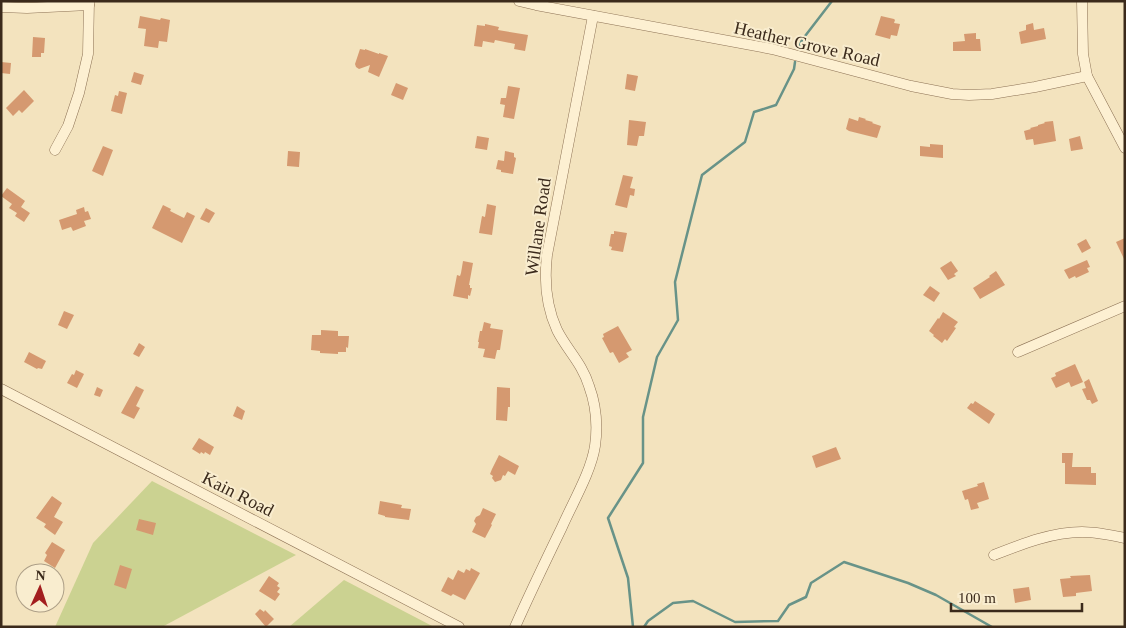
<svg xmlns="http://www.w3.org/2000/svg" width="1126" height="628" font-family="Georgia,serif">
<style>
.green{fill:#cbd291}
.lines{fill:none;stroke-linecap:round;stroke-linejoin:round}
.stream{stroke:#689388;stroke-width:2.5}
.building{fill:#d59970}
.street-casing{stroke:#8d7255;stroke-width:11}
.street{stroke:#fdf0d2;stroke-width:10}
.labels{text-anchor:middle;stroke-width:4;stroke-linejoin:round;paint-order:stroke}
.street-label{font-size:18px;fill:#3b2a1b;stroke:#f9edcf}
</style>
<rect width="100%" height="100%" fill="#f3e3be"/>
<g class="green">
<path d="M152,481L296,555L162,627H55L93,543Z"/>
<path d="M344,580L434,627H289Z"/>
</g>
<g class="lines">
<g class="stream">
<path d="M799,48L802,40L832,1"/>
<path d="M633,627L628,578L608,518L643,463V417L657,357L678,320L675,282L702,175L745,142L754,112L776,105L794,69L795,62"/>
<path d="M644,627L648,621L673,603L693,601L735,622L778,621L789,605L806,597L811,583L844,562L908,583L936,595L992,627"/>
</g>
</g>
<g class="building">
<path d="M140,16L160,20L161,18L170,20L167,42L159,41L158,48L144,46L146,29L138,28Z"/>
<path d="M881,16L894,19L895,20L894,23L900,24L897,36L891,35L890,39L875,35Z"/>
<path d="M1033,23L1034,30L1044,28L1046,39L1021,44L1019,32L1026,30V25Z"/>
<path d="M485,24L499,27L498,30L528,35L525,51L514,49L515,44L495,40L494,43L483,41L482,47L474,46L477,25L485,26Z"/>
<path d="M976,33V39H980L981,51H953V42L965,41L964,34Z"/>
<path d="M33,37L45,38L44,53H41V57H32Z"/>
<path d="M360,49L365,50V49L379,54V53L388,56L379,77L368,72L370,65L359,69L356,67L355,64Z"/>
<path d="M1,62L11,63L10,74L1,73Z"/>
<path d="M134,72L144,75L141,85L131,82Z"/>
<path d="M627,74L638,76L635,91L625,89Z"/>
<path d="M396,83L408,88L403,100L391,95Z"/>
<path d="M508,86L520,88L514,119L503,117L505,105L500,104L501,98H506Z"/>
<path d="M24,90L34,101L22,113L19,110L13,116L6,108Z"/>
<path d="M119,91L127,93L122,114L111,111L115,95L118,96Z"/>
<path d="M859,117L866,119L865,120L873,122L872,123L881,126L877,138L849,131L846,129L849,118L858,121Z"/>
<path d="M629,120L646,122L644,136H639L637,146L627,145Z"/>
<path d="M1053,121L1056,141L1034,145L1033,139L1026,140L1024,131L1031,129L1030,128L1038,126V125L1045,123L1044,122Z"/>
<path d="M477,136L489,138L487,150L475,148Z"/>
<path d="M1080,136L1083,149L1071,151L1069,139Z"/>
<path d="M930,144L943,145V158L920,156V146L930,147Z"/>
<path d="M103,146L113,150L103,176L92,171Z"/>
<path d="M288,151L300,152L299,167L287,166Z"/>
<path d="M505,151L514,153V157L516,158L513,174L501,172V170L496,169L498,160L504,161Z"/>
<path d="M623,175L633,177L630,188L635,189L634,196L630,195L627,208L615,205Z"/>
<path d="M7,188L25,201L21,207L30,213L24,222L15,216L17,213L9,208L12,204L1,196Z"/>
<path d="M487,204L496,206L492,235L479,233L482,216L485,217Z"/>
<path d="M163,205L171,209L170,211L184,218L187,212L195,216L182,243L152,228Z"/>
<path d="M84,207L85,212L88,211L91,219L84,221L86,226L73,231L71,227L62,230L59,220L77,214L76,210Z"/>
<path d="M206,208L215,213L209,223L200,219Z"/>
<path d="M614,231L627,233L623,252L611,250L612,247L609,246L611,234H614Z"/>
<path d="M1125,238V261L1116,242Z"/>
<path d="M1086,239L1091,248L1082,253L1077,244Z"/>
<path d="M1087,260L1090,267L1087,268L1089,272L1076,278L1075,276L1069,279L1064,270Z"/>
<path d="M463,261L473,263L469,285H470V288H472L470,296L468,295V299L453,296L457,275L460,276L461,273Z"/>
<path d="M951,261L958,271L954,274L956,276L948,280L940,268Z"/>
<path d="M996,271L1005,285L980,299L973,288L990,277L989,276Z"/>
<path d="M930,286L940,293L934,302L923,295Z"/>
<path d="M64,311L74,315L67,329L58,325Z"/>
<path d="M943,312L958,322L954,327L956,328L947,341L945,339L942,343L933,336L934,335L929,331L938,318L939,319Z"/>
<path d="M484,322L491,324L490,328L503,330L500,350H497L495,359L483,357L485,349L478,348L479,342H478L480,331H482Z"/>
<path d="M618,326L632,350L626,353L629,357L619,363L613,352L610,353L602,338L604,337L603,334Z"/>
<path d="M321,330L338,331V336H349L348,348L346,347V352H338V354L320,353V351L311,350L312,335H321Z"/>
<path d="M139,343L145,347L139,357L133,354Z"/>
<path d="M29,352L46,361L42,369L38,368L37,369L24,362Z"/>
<path d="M1075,364L1083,382L1071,387L1069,382L1056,388L1051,378L1056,376L1055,373Z"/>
<path d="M76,370L84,374L77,388L67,383L72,374L74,375Z"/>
<path d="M1089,379L1098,401L1092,404L1090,400H1087L1082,389L1086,388L1084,382Z"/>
<path d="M136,386L144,390L136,406L140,408L134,419L121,413Z"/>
<path d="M97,387L103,390L100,397L94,395Z"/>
<path d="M497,387L510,388V407H508L507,421L496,420Z"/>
<path d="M975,401L995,414L989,424L967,408L971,403L973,404Z"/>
<path d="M237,406L245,411L242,420L233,416Z"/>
<path d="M199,438L214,447L210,455L205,452L204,454L201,452L200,454L192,449Z"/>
<path d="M836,447L841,459L816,468L812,456Z"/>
<path d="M1062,453H1073L1072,467H1091V473H1096V485L1065,484V463H1062Z"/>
<path d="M499,455L519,466L515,475L508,471L505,476L503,475L501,480L495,482L492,478L493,476L490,474L492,469Z"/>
<path d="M984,482L989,499L977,503L979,508L971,510L968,499L965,500L962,491L978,486L977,484Z"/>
<path d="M52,496L62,503L54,517L63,522L55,535L44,527L46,524L36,518Z"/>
<path d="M380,501L402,505L401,508L411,509L409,520L385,517V516L378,514Z"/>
<path d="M483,508L496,514L491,524L492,525L485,538L472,532L476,524L474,521L476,517L480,515Z"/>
<path d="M139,519L156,523L153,535L136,530Z"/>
<path d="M52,542L65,550L55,568L44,561L47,555L45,553Z"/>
<path d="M120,565L132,569L126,589L114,585Z"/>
<path d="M471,568L480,573L465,600L453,594L451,596L441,591L448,577L453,580L458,570L464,573L466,569L470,571Z"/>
<path d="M1090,575L1092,591L1076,593V596L1063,597L1060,579L1071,578L1070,576Z"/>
<path d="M269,576L279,583L277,586L280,588L277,592L280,594L275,601L259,591Z"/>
<path d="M1029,587L1031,600L1015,603L1013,589Z"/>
<path d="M260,609L264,612L265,610L274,619L266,627L255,614Z"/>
</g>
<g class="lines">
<g class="street-casing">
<g id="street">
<path d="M519,1L536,5L772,49L911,86L952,94L969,95L992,94L1035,87L1087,76"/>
<path d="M1082,1L1083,54L1087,76L1125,148"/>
<path d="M1,7L27,8L89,5"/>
<path d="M55,150L68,126L79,93L88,54L89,1"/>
<path d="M1018,352L1125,306"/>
<path d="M1,389L459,627"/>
<path d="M994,555C1022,544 1052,532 1082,532C1096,532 1111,535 1125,538"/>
<path d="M515,627C530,593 546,560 562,527C573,502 591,472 595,446C598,425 596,405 589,386C582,363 567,350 557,330C546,306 544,281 547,255L593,16"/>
</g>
</g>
<use href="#street" class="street"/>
</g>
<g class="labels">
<g class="street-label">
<text transform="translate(807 44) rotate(13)" y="6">Heather Grove Road</text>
<text transform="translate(538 227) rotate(-82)" y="6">Willane Road</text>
<text transform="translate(238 494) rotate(27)" y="6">Kain Road</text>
</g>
</g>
<rect width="1126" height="628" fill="none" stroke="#3b2a1b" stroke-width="5"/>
<g transform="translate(40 588) rotate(3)"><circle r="24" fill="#f9edcf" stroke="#ad9f87"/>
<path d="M0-4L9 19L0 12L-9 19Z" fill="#a31e1f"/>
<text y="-8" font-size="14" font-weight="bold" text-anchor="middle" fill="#3b2a1b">N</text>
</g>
<path d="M951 603v8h131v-8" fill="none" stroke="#3b2a1b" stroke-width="2.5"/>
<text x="958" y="603" font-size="15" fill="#3b2a1b" stroke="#f9edcf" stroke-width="4" paint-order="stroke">100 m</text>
</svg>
